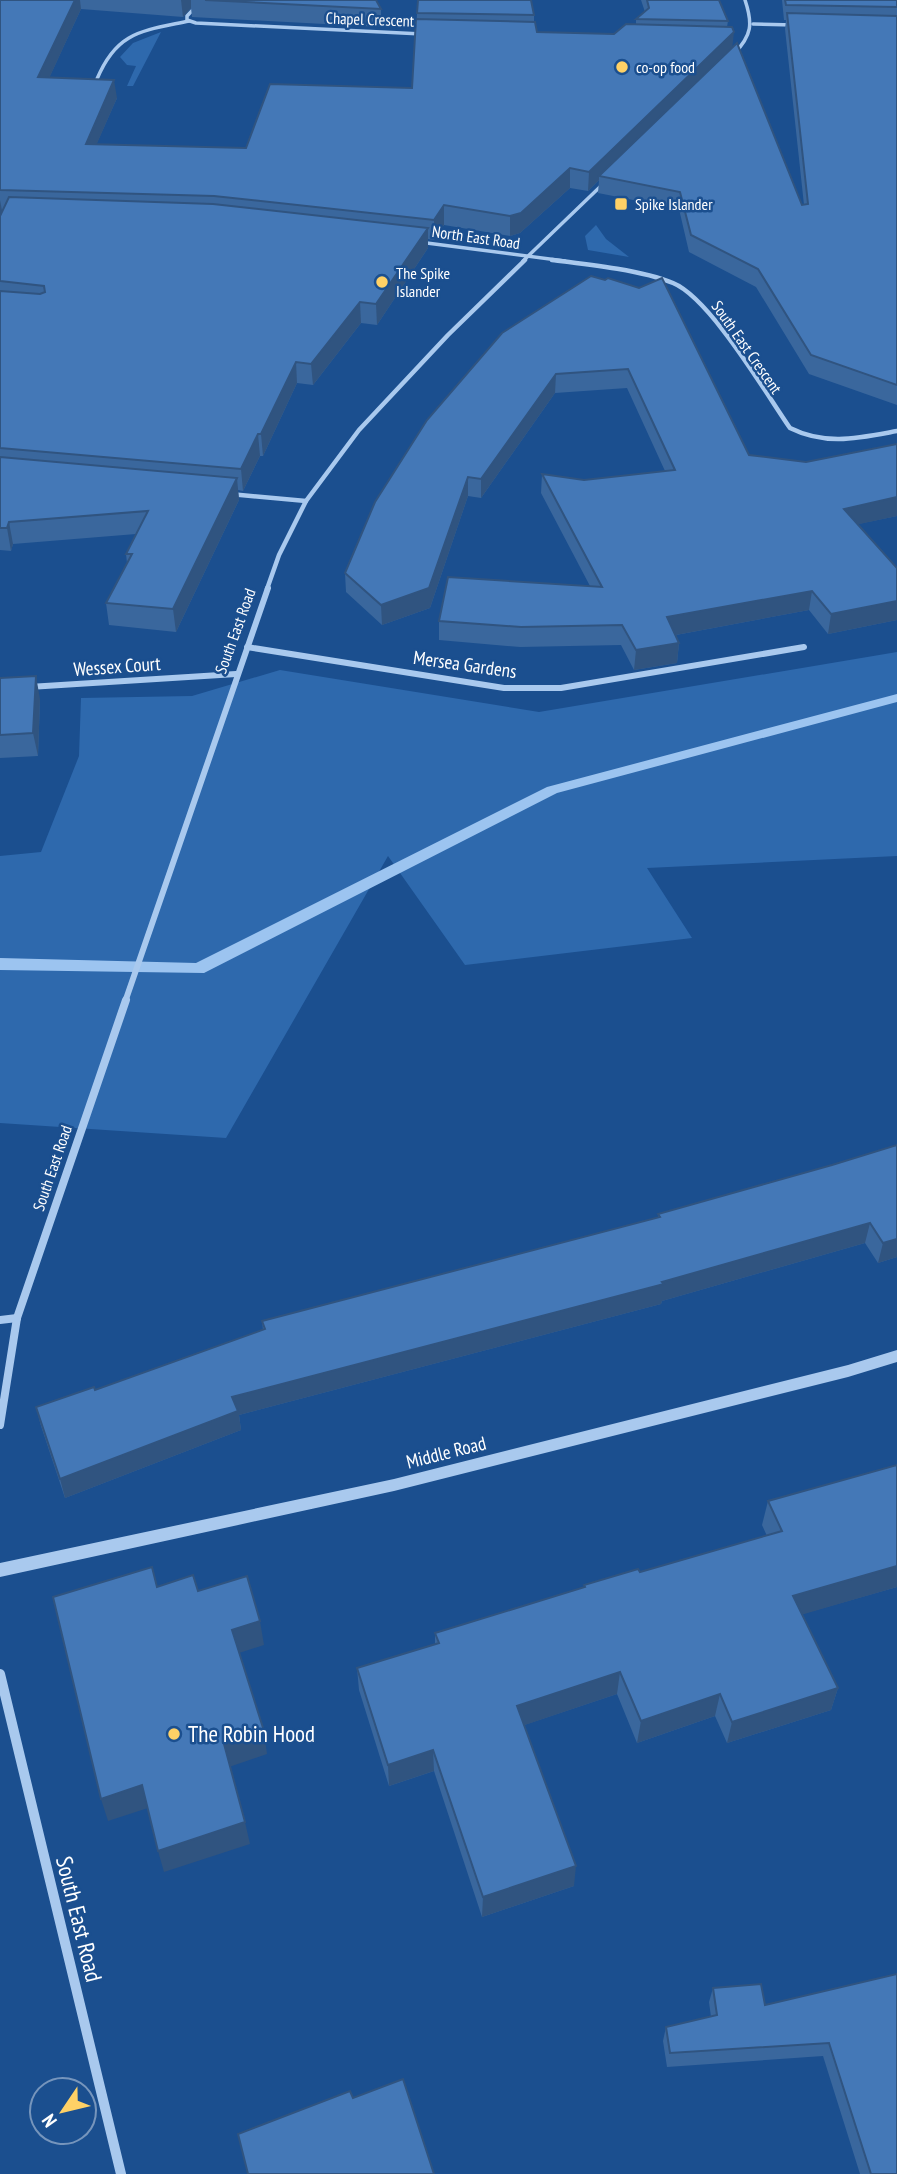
<svg xmlns="http://www.w3.org/2000/svg" width="897" height="2174" font-family="'PT Sans Narrow',sans-serif">
<style>
.green{fill:#2e69ad}
.lines{fill:none;stroke-linecap:round;stroke-linejoin:round}
.stream{fill:#9cc4f0;fill-rule:evenodd}
.minor-far4{stroke:#a9c9ee;stroke-width:3.5}
.minor-far3{stroke:#a9c9ee;stroke-width:4.5}
.minor-far2{stroke:#a9c9ee;stroke-width:6}
.minor-far1{stroke:#a9c9ee;stroke-width:8}
.minor{stroke:#a9c9ee;stroke-width:10}
.tertiary{fill:#a9c9ee;fill-rule:evenodd}
.wall{fill:#3a679d}
.shaded-wall{fill:#305480}
.building{fill:#4478b7;stroke:#305480;stroke-width:2}
.poi-dot{fill:#ffd166;stroke:#1b4f8f;stroke-width:2.5}
.labels{text-anchor:middle;stroke-width:5;stroke-linejoin:round;paint-order:stroke}
.far-street-label{font-size:16px;fill:#fff;stroke:#1b4f8f}
.far-poi-label{font-size:16px;fill:#fff;stroke:#1b4f8f;text-anchor:start}
.street-label{font-size:19px;fill:#fff;stroke:#1b4f8f}
.near-poi-label{font-size:23px;fill:#fff;stroke:#1b4f8f;text-anchor:start}
.near-street-label{font-size:23px;fill:#fff;stroke:#1b4f8f}
</style>
<rect width="100%" height="100%" fill="#1b4f8f"/>
<g class="green">
<path d="M161,32L133,86H127L136,66L127,65L120,57L133,43Z"/>
<path d="M596,225L606,239L629,257L588,250L585,236Z"/>
<path d="M897,652V856L647,868L692,938L465,965L388,856L226,1138L0,1123V856L41,852L79,756L81,698L192,696L280,670L539,712Z"/>
</g>
<g class="lines">
<path class="stream" d="M897,694V702L557,793L204,973L0,970V958L196,963L547,787Z"/>
<g class="minor-far4">
<path d="M202,0L187,16V20L196,23L422,34"/>
<path d="M753,24L794,25"/>
<path d="M734,54C752,35 753,24 745,0"/>
<path d="M97,79C117,31 142,31 189,21"/>
<path d="M419,242L565,261"/>
<path d="M523,261L604,183"/>
</g>
<g class="minor-far3">
<path d="M552,260C586,264 642,270 673,283C710,298 765,392 790,428C826,446 859,438 897,431"/>
<path d="M230,494L306,501"/>
<path d="M267,589L279,555L306,501L359,430L448,335L525,260"/>
</g>
<g class="minor-far2">
<path d="M247,647L504,688H561L804,647"/>
<path d="M29,687L236,674"/>
<path d="M125,1002L268,588"/>
</g>
<g class="minor-far1">
<path d="M0,1320L17,1318"/>
<path d="M0,1425L17,1318L126,1000"/>
</g>
<path class="minor" d="M0,1674L121,2174"/>
<path class="tertiary" d="M897,1350V1362L848,1377L394,1491L0,1577V1563L394,1479L848,1365Z"/>
</g>
<g class="wall">
<path d="M0,0H376L381,9V27L192,17L191,8L183,17L81,9L49,78L117,98L96,145L246,148L412,88L418,0L534,15V22L537,32L614,34L636,25V19L645,12L641,0H719L728,21L727,27L732,47L802,205H804L785,29L786,20H784L782,0H897V405L809,374L756,287L689,252L679,209L598,193L599,180L588,191L570,188L520,233L510,236L444,225L434,240L428,239V248L377,325L361,323L313,385L297,383L263,456H260L243,491L238,490L239,500L176,632L109,625L106,603L127,563L126,554L136,534L13,544L11,551L0,550Z"/>
<path d="M591,276L749,455L806,462L897,444V516L858,524L897,568V620L828,634L809,610L676,635L679,643L677,663L634,670L621,645L520,647L439,640V621L590,586L541,493L542,474L584,480L665,471L627,388L555,393L481,498L468,496L430,608L382,625L346,592L345,573Z"/>
<path d="M0,678L40,699L38,756L0,758Z"/>
<path d="M897,1145V1257L878,1263L865,1243L662,1301L661,1304L239,1415L241,1430L65,1498L41,1426L36,1407L95,1390L263,1330L262,1321L658,1218V1214L832,1165Z"/>
<path d="M897,1465V1587L802,1614L838,1688L831,1710L727,1743L715,1716L637,1743L617,1694L524,1725L574,1886L482,1917L434,1771L389,1786L359,1690L357,1668L435,1644V1633L584,1587V1585L640,1572L767,1536L762,1525L768,1501Z"/>
<path d="M897,1974V2174H860L823,2056L667,2067L663,2041L666,2027L711,2017L709,2002L713,1988L765,2005Z"/>
</g>
<g class="shaded-wall">
<path d="M75,0H80L81,9L41,96L38,77Z"/>
<path d="M181,0H191V8L183,17Z"/>
<path d="M734,32L732,50L599,176V180L588,191L589,172Z"/>
<path d="M114,80L117,98L88,164L86,144Z"/>
<path d="M570,168V188L520,233L510,236V216Z"/>
<path d="M0,200L3,216L0,223Z"/>
<path d="M444,205V225L434,240V220Z"/>
<path d="M428,228V248L377,325L376,304Z"/>
<path d="M360,302L361,323L313,385L311,364Z"/>
<path d="M296,362L297,383L263,456L261,434Z"/>
<path d="M556,374L555,393L481,498V479Z"/>
<path d="M258,434L260,456L243,491L241,469Z"/>
<path d="M468,477V496L430,608L382,625L381,605Z"/>
<path d="M237,478L239,500L176,632L173,609Z"/>
<path d="M897,497V516L841,528L844,509Z"/>
<path d="M9,522L13,544L11,551L7,528Z"/>
<path d="M812,591L809,610L665,637L667,617Z"/>
<path d="M897,601V620L828,634L831,614Z"/>
<path d="M679,643L677,663L634,670L636,650Z"/>
<path d="M36,676L40,699L38,756L33,733Z"/>
<path d="M870,1223L865,1243L662,1301L661,1304L239,1415L241,1430L65,1498L60,1479L232,1397L662,1282Z"/>
<path d="M897,1239V1257L878,1263L883,1243Z"/>
<path d="M897,1566V1587L787,1619L793,1596Z"/>
<path d="M260,1621L264,1645L236,1654L232,1630Z"/>
<path d="M620,1672L617,1694L516,1728L517,1706Z"/>
<path d="M838,1688L831,1710L727,1743L732,1722Z"/>
<path d="M720,1694L715,1716L637,1743L641,1721Z"/>
<path d="M264,1731L267,1754L229,1767L224,1744Z"/>
<path d="M433,1750L434,1771L389,1786L388,1765Z"/>
<path d="M142,1785L148,1808L108,1821L101,1799Z"/>
<path d="M245,1822L250,1844L164,1872L158,1851Z"/>
<path d="M576,1866L574,1886L482,1917L483,1897Z"/>
</g>
<g class="building">
<path d="M0,0H75L38,77L114,80L86,144L246,148L270,84L412,88L416,19L535,22L537,32L614,34L626,24L732,27L734,32L589,172L570,168L521,213L510,216L444,205L434,220L214,196L0,190Z"/>
<path d="M205,0H376L381,9Z"/>
<path d="M418,0H531L534,15L417,13Z"/>
<path d="M647,0H719L728,21L636,19L649,8Z"/>
<path d="M785,0H897V7L786,5Z"/>
<path d="M787,13L897,16V385L811,355L758,269L691,235L680,192L599,176L737,43L802,205L808,204Z"/>
<path d="M9,197L213,204L428,228L376,304L360,302L311,364L296,362L261,434H258L241,469L0,448V291L40,294L45,292L44,286L0,281V216Z"/>
<path d="M591,276L605,280L608,278L639,288L662,278L749,455L806,462L897,444V497L844,509L897,568V601L831,614L812,591L667,617L679,643L636,650L622,625L521,627L439,621L448,577L602,587L542,474L584,480L675,470L628,369L556,374L481,479L468,477L429,588L381,605L345,573L375,502L427,420L502,333Z"/>
<path d="M0,457L237,478L173,609L106,603L132,554H126L148,511L9,522L7,528H0Z"/>
<path d="M36,676L33,733L0,735V678Z"/>
<path d="M897,1145V1239L883,1243L870,1223L662,1282L664,1284L232,1397L238,1411L60,1479L36,1407L94,1387L95,1390L265,1329L262,1321L660,1217L658,1214L832,1165Z"/>
<path d="M897,1465V1566L793,1596L838,1688L732,1722L720,1694L641,1721L620,1672L517,1706L576,1866L483,1897L433,1750L388,1765L357,1668L439,1643L435,1633L585,1587L584,1585L638,1569L640,1572L782,1531L768,1501Z"/>
<path d="M152,1567L157,1587L193,1575L198,1591L247,1576L260,1621L232,1630L264,1731L224,1744L245,1822L158,1851L142,1785L101,1799L53,1597Z"/>
<path d="M897,1974V2174H871L829,2043L670,2053L666,2027L717,2015L713,1988L761,1984L765,2005Z"/>
<path d="M403,2079L434,2174H248L238,2134L350,2091L353,2098Z"/>
</g>
<g class="poi-dot">
<circle cx="622" cy="67" r="7"/>
<rect x="614" y="197" width="14" height="14" rx="3.5"/>
<circle cx="382" cy="282" r="7"/>
<circle cx="174" cy="1734" r="7"/>
</g>
<g class="labels">
<g class="far-street-label">
<text transform="translate(370 19) rotate(2)" y="6">Chapel Crescent</text>
<text transform="translate(476 237) rotate(8)" y="6">North East Road</text>
<text transform="translate(747 347) rotate(55)" y="6">South East Crescent</text>
<text transform="translate(235 631) rotate(-70)" y="6">South East Road</text>
<text transform="translate(52 1168) rotate(-71)" y="6">South East Road</text>
</g>
<g class="far-poi-label">
<text x="636" y="73">co-op food</text>
<text x="635" y="210">Spike Islander</text>
<text x="396" y="279">The Spike<tspan x="396" dy="18">Islander</tspan></text>
</g>
<g class="street-label">
<text transform="translate(465 664) rotate(8)" y="7">Mersea Gardens</text>
<text transform="translate(117 666) rotate(-4)" y="7">Wessex Court</text>
<text transform="translate(446 1452) rotate(-14)" y="7">Middle Road</text>
</g>
<g class="near-poi-label">
<text x="188" y="1742">The Robin Hood</text>
</g>
<g class="near-street-label">
<text transform="translate(79 1919) rotate(76)" y="8">South East Road</text>
</g>
</g>
<g transform="translate(63 2111) rotate(235)"><circle r="33" fill="#1b4f8f" stroke="#7695bc" stroke-width="2"/>
<path d="M0-5L12 26L0 18L-12 26Z" fill="#ffd166"/>
<text y="-10" font-size="19" font-weight="bold" text-anchor="middle" fill="#ffffff">N</text>
</g>
</svg>
